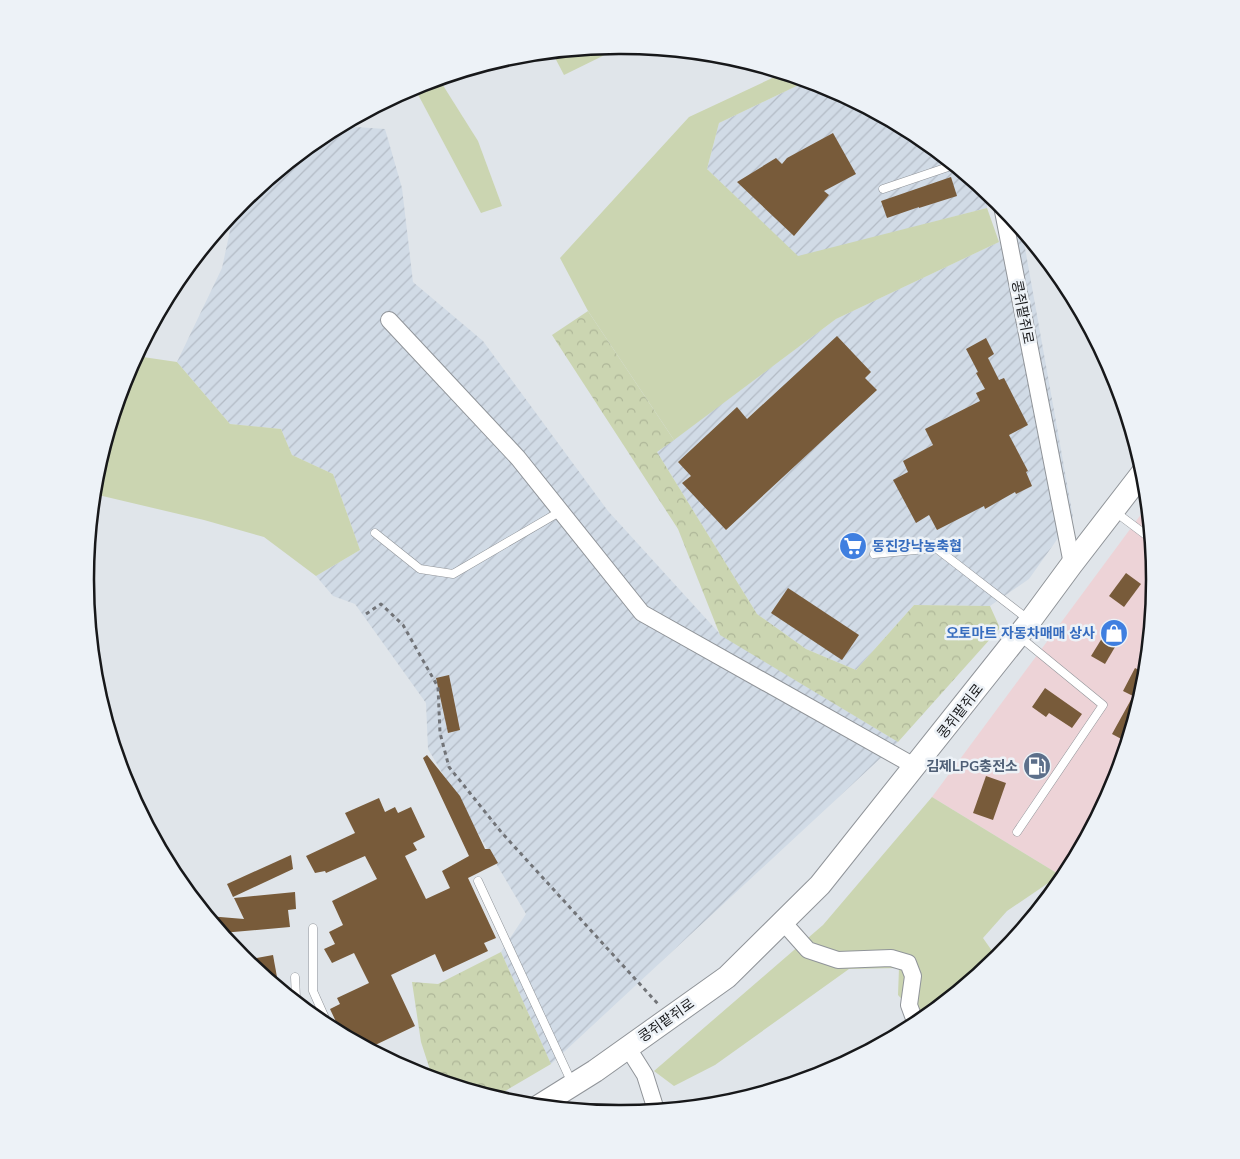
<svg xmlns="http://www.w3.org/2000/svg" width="1240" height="1159" font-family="Mulish,'Noto Sans KR',sans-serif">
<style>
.commercial{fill:#edd3d7}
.industrial{fill:url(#industrial-furrows)}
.grass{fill:#cbd5b1}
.forest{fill:url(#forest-crowns)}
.building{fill:#785b3a}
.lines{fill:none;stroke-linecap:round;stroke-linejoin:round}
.service-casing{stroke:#909499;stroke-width:9}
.minor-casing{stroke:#909499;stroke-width:18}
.secondary-casing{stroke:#909499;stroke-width:24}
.path{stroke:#727478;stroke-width:3;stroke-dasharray:4 4;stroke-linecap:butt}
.service{stroke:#fff;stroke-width:8}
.minor{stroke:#fff;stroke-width:16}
.secondary{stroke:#fff;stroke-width:22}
.labels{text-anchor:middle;stroke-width:5;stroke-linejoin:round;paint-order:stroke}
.street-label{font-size:14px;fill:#17181a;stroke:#edf2f7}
.shop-label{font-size:14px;font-weight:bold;fill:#366cbe;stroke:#edf2f7;text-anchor:start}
.service-label{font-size:14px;font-weight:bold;fill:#4e5e75;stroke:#edf2f7;text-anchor:end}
.rim{fill:none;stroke:#17181a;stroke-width:2.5}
</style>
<defs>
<pattern id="industrial-furrows" width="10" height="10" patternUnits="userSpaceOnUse" patternTransform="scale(1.25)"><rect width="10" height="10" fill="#d1dbe6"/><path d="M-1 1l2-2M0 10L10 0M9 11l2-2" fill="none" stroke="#b3bbc5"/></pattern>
<pattern id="forest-crowns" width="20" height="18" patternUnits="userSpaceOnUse" patternTransform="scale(1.25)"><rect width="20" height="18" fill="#cbd5b1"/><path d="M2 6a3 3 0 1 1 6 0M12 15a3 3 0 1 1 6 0" fill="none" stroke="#aeb698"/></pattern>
</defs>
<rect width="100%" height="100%" fill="#e0e5ea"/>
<path class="commercial" d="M1142,513L1149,519L1154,580L1144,684L1114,784L1078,851L1060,875L932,797Z"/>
<g class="industrial">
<path d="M807,81L825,86L917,135L987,192V208L798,257L707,169L719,123Z"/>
<path d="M341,126L385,129L402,188L413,282L483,341L608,511L720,634L898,742L551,1064L501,952L526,914L428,749L426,703L355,604L333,596L316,576L360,550L333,474L292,455L281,429L230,424L177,362L222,268L234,212L242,201L323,135Z"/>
<path d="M1022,231L1073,517L1029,579L990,606L914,605L856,670L806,649L757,614L657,452L836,319Z"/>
</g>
<g class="grass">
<path d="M620,45H625L564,75L552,52Z"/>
<path d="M783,73L807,81L719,123L707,169L798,256L987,208L999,242L836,319L674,440L588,311L560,258L689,117Z"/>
<path d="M439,79L478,141L502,206L481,213L414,87Z"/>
<path d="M136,356L177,362L230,424L281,429L292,455L333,474L360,550L316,576L264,537L204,520L94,494L96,475L126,375Z"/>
<path d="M932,797L1060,875L1007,911L983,938L997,958L921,1020L898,995L899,968L849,969L715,1065L674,1086L654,1071L823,925Z"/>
</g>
<g class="forest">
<path d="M588,311L674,440L657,452L757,614L806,649L856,670L914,605L990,606L1000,628L898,742L720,635L678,529L552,335Z"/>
<path d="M501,952L551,1064L495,1097L433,1079L421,1042L412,982L438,984Z"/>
</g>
<g class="building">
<path d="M833,133L856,174L824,191L829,195L794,236L737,182L776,158L782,164L787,158Z"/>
<path d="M951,177L957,196L919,208V207L887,218L881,201Z"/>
<path d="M837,336L871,372L865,378L877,390L726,530L682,483L691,476L678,462L737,407L747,419Z"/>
<path d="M986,338L994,354L988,358L999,380L1004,378L1028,425L1009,435L1028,471L1026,472L1032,486L1016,494L1015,492L985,509L984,506L937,530L929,515L916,523L893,480L908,472L903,461L933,445L925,429L980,401L976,393L985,389L976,373L978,372L966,349Z"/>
<path d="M1126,573L1141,584L1124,607L1109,596Z"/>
<path d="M788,588L859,635L842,660L771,613Z"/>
<path d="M1112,622L1125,630L1105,664L1091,656Z"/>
<path d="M1135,668L1145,673L1144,684L1127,742L1112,734L1133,696L1123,691Z"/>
<path d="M449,675L460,730L448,733L436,678Z"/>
<path d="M1045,688L1082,714L1072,728L1049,713L1046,717L1032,707Z"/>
<path d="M1039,753L1049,760L1035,779L1025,771Z"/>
<path d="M427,755L460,796L485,849H490L498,863L468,878L496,938L484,943L488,951L443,972L435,954L391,975L415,1026L369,1048L334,1030L335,1027L338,1026L330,1009L340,1004L337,998L369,983L354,953L332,963L324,949L335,944L329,932L343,925L332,901L377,879L365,856L326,873L325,871L315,873L306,856L355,833L345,813L379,798L385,812L395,807L398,813L411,807L425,837L413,843L417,850L405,856L426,899L450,888L442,871L469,856L423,758Z"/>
<path d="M986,776L1006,783L993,820L973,813Z"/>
<path d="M291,855L293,869L233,897L227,884Z"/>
<path d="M295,892L296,909L288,910L290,927L222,933L208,916L244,919L234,898Z"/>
<path d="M273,955L279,988L245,960Z"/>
</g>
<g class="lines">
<g class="service-casing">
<g id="service">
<path d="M883,189L954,165"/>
<path d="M1114,511L1150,538"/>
<path d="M375,533L420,569L453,574L561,511"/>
<path d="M874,554L936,548L1029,620"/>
<path d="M1017,832L1103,705L1020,637"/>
<path d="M478,881L572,1083"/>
<path d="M313,928V991L329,1027"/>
<path d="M295,977L296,998L299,1004"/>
</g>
</g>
<g class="minor-casing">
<g id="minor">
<path d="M1002,206L1072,564"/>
<path d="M389,320L518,458L642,613L916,767"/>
<path d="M783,922L808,950L838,960L891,958L908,963L913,976L909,1005L916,1024"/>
<path d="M628,1048L645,1075L656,1110"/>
</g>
</g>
<g class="secondary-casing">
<path id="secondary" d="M539,1106L595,1071L727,977L820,885L1030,621L1072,564L1143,472"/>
</g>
<path class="path" d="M366,614L381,604L403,625L438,687L440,733L449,767L502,833L658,1004"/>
<use href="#service" class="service"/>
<use href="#minor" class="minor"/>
<use href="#secondary" class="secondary"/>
</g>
<defs>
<g id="supermarket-disc" transform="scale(1.4375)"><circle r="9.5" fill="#3f7fe0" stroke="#edf2f7"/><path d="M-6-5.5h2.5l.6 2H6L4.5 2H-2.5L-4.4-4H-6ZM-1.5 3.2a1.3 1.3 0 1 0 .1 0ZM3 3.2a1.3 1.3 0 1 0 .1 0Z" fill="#fff"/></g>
<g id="shop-disc" transform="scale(1.4375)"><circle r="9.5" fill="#3f7fe0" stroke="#edf2f7"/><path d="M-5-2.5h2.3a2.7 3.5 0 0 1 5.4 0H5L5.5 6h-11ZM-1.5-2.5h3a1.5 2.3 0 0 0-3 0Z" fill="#fff"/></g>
<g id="fuel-disc" transform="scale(1.4375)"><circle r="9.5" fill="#5c6f8a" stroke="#edf2f7"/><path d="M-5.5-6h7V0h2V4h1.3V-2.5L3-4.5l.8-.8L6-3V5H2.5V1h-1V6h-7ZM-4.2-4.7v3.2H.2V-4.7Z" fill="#fff"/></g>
</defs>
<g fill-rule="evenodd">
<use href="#supermarket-disc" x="853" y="546"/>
<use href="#shop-disc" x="1114" y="633"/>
<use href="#fuel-disc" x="1037" y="766"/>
</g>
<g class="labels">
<g class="street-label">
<text transform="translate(1023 312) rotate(79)" y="5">콩쥐팥쥐로</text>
<text transform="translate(960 711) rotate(-52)" y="5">콩쥐팥쥐로</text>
<text transform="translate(666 1020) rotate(-35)" y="5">콩쥐팥쥐로</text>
</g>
<g class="shop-label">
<text x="872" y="551">동진강낙농축협</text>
<text x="1095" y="638" text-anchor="end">오토마트 자동차매매 상사</text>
</g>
<g class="service-label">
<text x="1018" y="771">김제LPG충전소</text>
</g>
</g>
<path d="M0 0H1240V1159H0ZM619 54H621A525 525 0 0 1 1146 579V580A525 525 0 0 1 621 1105H619A525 525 0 0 1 94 580V579A525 525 0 0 1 619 54Z" fill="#edf2f7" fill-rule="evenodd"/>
<path class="rim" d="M619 54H621A525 525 0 0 1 1146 579V580A525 525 0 0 1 621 1105H619A525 525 0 0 1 94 580V579A525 525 0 0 1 619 54Z"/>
</svg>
